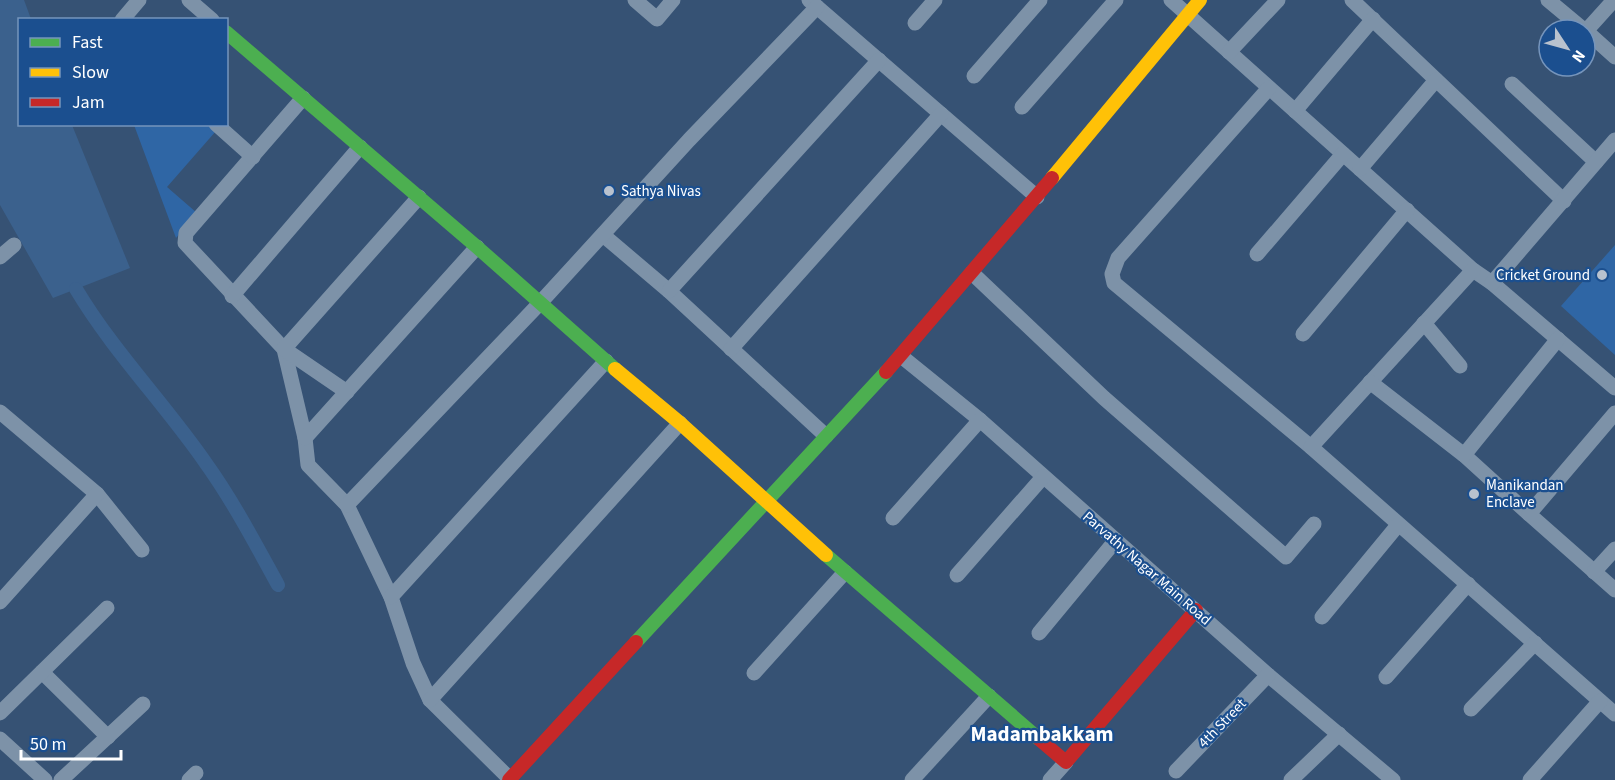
<svg xmlns="http://www.w3.org/2000/svg" width="1615" height="780" font-family="'Source Sans 3',sans-serif">
<style>
.green{fill:#2f66a5}
.water{fill:#3b618d}
.lines{fill:none;stroke-linecap:round;stroke-linejoin:round}
.canal{stroke:#3b618d;stroke-width:14}
.street{stroke:#7d92a8;stroke-width:15}
.fast{stroke:#4caf50;stroke-width:14}
.slow{stroke:#ffc107;stroke-width:14}
.jam{stroke:#c62828;stroke-width:14}
.poi-dot{fill:#b9c2ce;stroke:#1b4f8f;stroke-width:2}
.labels{text-anchor:middle;stroke-width:4.5;stroke-linejoin:round;paint-order:stroke}
.poi-label{font-size:15px;fill:#fff;stroke:#1b4f8f;text-anchor:start}
.street-label{font-size:15px;fill:#fff;stroke:#1b4f8f}
.district-label{font-size:21px;font-weight:bold;fill:#fff;stroke:#1b4f8f}
</style>
<rect width="100%" height="100%" fill="#365274"/>
<g class="green">
<path d="M134,125H208L216,131L167,187L197,213L176,238Z"/>
<path d="M1615,245V355L1561,306Z"/>
</g>
<path class="water" d="M0,0H24L31,19L20,20V124L72,125L130,268L53,298L0,205Z"/>
<g class="lines">
<path class="canal" d="M76,289C113,351 164,403 205,462C233,501 255,543 278,585"/>
<g class="street">
<path d="M189,0L212,20"/>
<path d="M635,0L657,19L673,0"/>
<path d="M809,0L1037,197"/>
<path d="M1171,0L1473,270L1492,283L1615,388"/>
<path d="M1352,0L1564,201"/>
<path d="M1548,0L1584,30"/>
<path d="M122,20L139,0"/>
<path d="M915,23L935,0"/>
<path d="M1585,30L1615,57"/>
<path d="M1586,31L1614,0"/>
<path d="M1229,52L1278,0"/>
<path d="M974,76L1040,0"/>
<path d="M1512,84L1596,162"/>
<path d="M1269,88L1118,258L1112,274L1114,283L1311,447"/>
<path d="M303,98L186,233L185,243L284,349L305,438L308,465L347,505L391,597L413,663L430,700L510,779"/>
<path d="M1022,107L1116,0"/>
<path d="M1295,111L1373,19"/>
<path d="M216,124L253,157"/>
<path d="M1360,169L1436,80"/>
<path d="M603,235L669,291L826,436"/>
<path d="M1257,254L1343,154"/>
<path d="M0,257L14,245"/>
<path d="M1473,270L1311,447L1615,714"/>
<path d="M972,273L1104,398L1286,557L1314,524"/>
<path d="M1492,283L1615,140"/>
<path d="M669,291L879,60"/>
<path d="M232,296L360,147"/>
<path d="M1424,323L1460,366"/>
<path d="M1303,334L1407,210"/>
<path d="M731,349L941,114"/>
<path d="M901,356L980,420L1268,675L1393,780"/>
<path d="M1370,382L1464,455L1529,514"/>
<path d="M347,392L284,349L419,197"/>
<path d="M0,412L97,494L142,550"/>
<path d="M1615,413L1529,514L1615,590"/>
<path d="M305,438L477,247"/>
<path d="M1464,455L1558,339"/>
<path d="M347,505L540,303L689,140L817,7"/>
<path d="M893,518L980,420"/>
<path d="M1594,572L1615,549"/>
<path d="M957,575L1043,477"/>
<path d="M391,597L606,361"/>
<path d="M0,602L97,494"/>
<path d="M1322,617L1398,525"/>
<path d="M1039,633L1116,540"/>
<path d="M42,672L108,737"/>
<path d="M754,673L845,572"/>
<path d="M1386,677L1468,584"/>
<path d="M430,700L680,423"/>
<path d="M1471,709L1535,643"/>
<path d="M0,713L107,608"/>
<path d="M0,739L45,780"/>
<path d="M1176,771L1268,675"/>
<path d="M61,780L143,704"/>
<path d="M189,780L196,773"/>
<path d="M912,780L989,696"/>
<path d="M1050,780L1066,762"/>
<path d="M1291,780L1339,734"/>
<path d="M1530,780L1600,701"/>
</g>
<g class="fast">
<path d="M226,32L477,247L615,369"/>
<path d="M826,555L1039,739"/>
<path d="M636,642L886,372"/>
</g>
<g class="slow">
<path d="M1052,178L1200,0"/>
<path d="M615,369L680,423L826,555"/>
</g>
<g class="jam">
<path d="M886,372L1052,178"/>
<path d="M1039,739L1066,762L1196,610"/>
<path d="M509,780L636,642"/>
</g>
</g>
<g class="poi-dot">
<circle cx="609" cy="191" r="6"/>
<circle cx="1602" cy="275" r="6"/>
<circle cx="1474" cy="494" r="6"/>
</g>
<g class="labels">
<g class="poi-label">
<text x="621" y="196">Sathya Nivas</text>
<text x="1590" y="280" text-anchor="end">Cricket Ground</text>
<text x="1486" y="490">Manikandan<tspan x="1486" dy="17">Enclave</tspan></text>
</g>
<g class="street-label">
<text transform="translate(1147 568) rotate(41)" y="5">Parvathy Nagar Main Road</text>
<text transform="translate(1222 723) rotate(-46)" y="5">4th Street</text>
</g>
<g class="district-label">
<text x="1042" y="741">Madambakkam</text>
</g>
</g>
<rect x="18" y="18" width="210" height="108" fill="#1b4f8f" stroke="#7695bc" stroke-width="1.5"/>
<rect x="30" y="38" width="30" height="9" fill="#4caf50" stroke="#7695bc" stroke-width="1.5"/>
<text x="72" y="48" font-size="18" fill="#ffffff">Fast</text>
<rect x="30" y="68" width="30" height="9" fill="#ffc107" stroke="#7695bc" stroke-width="1.5"/>
<text x="72" y="78" font-size="18" fill="#ffffff">Slow</text>
<rect x="30" y="98" width="30" height="9" fill="#c62828" stroke="#7695bc" stroke-width="1.5"/>
<text x="72" y="108" font-size="18" fill="#ffffff">Jam</text>
<g transform="translate(1567 48) rotate(126)"><circle r="28" fill="#1b4f8f" stroke="#7695bc" stroke-width="1.5"/>
<path d="M0-4.5L10 22L0 15L-10 22Z" fill="#b9c2ce"/>
<text y="-9" font-size="16" font-weight="bold" text-anchor="middle" fill="#ffffff">N</text>
</g>
<path d="M21 750v9h100v-9" fill="none" stroke="#ffffff" stroke-width="3"/>
<text x="30" y="750" font-size="18" fill="#ffffff" stroke="#1b4f8f" stroke-width="4.5" paint-order="stroke">50 m</text>
</svg>
